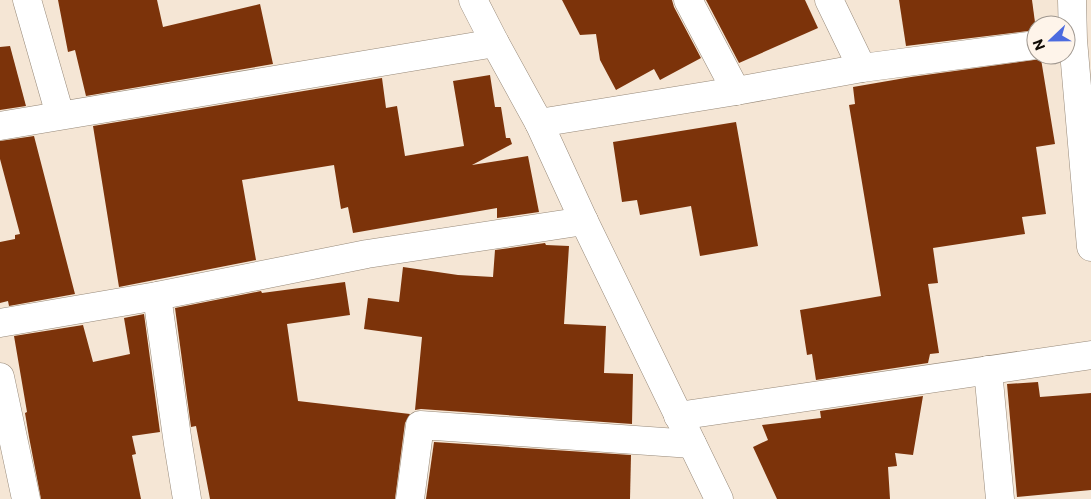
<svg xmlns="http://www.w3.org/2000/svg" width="1091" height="499" font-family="Commissioner,sans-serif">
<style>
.building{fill:#7c330a}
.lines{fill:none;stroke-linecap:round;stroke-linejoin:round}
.street-casing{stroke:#978979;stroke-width:29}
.street{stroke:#fff;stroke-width:28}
</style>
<rect width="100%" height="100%" fill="#f5e6d5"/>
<g class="building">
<path d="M58,0H157L163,27L260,4L273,64L86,96L75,50L68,52Z"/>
<path d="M562,0H672L674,7L701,58L660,80L654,69L616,90L600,60L596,34L580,35Z"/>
<path d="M706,0H805L818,28L739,63Z"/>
<path d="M899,0H1032L1036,30L906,46Z"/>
<path d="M10,46L26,106L0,110V47Z"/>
<path d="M1041,59L1055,144L1036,147L1046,214L1022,217L1025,234L933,248L938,283L928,284L939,353L930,354L928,363L816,380L812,354L807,355L800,310L881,296L849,105L855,104L853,87L911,77Z"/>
<path d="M490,75L495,107H501L506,138H510L512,144L472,165L528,156L539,212L497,218V208L353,233L348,207L341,209L334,165L242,180L256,260L119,287L93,126L382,78L386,108L397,106L405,156L464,146L453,81Z"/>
<path d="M736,122L758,246L700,256L691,206L640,215L637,200L622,202L613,142Z"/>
<path d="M34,136L75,294L9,306L8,301L0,303V242L15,239V235L20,234L0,159V141Z"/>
<path d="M545,243L546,245L569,246L564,324L606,326L604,373L633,374L632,424L421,409L415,410L422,337L364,329L368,298L399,302L403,267L458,275L493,277L495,250Z"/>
<path d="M345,282L350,315L287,324L298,401L410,414L405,423L395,499H210L196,426L191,427L175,308L261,291L262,293Z"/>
<path d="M144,314L160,432L132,436L136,454L132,455L141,499H41L29,437L25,413L27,412L14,336L83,325L93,362L130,354L124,318Z"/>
<path d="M1038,382L1040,397L1091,393V490L1017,497L1007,384Z"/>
<path d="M923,396L913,455L895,453L897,466L888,467L890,499H777L753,447L768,440L762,425L821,418L820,411Z"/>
<path d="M434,442L631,455L630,499H426Z"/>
</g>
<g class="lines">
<g class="street-casing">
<g id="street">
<path d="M27,0L60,115"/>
<path d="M473,0L495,43L539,123L584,221L719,499"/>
<path d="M688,0L736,91"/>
<path d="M829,0L862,68"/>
<path d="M1072,0L1073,40L1091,247"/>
<path d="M539,123L736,91L862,68L1036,45"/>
<path d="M0,126L495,43"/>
<path d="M157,296L178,444L187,499"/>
<path d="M0,323L157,296L367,254L584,221"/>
<path d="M988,370L1000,499"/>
<path d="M0,377L26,499"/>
<path d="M678,416L1091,355"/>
<path d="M410,499L420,425L692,444"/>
</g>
</g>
<use href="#street" class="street"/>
</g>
<g transform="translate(1051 40) rotate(248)"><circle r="24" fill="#fef4ea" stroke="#9f978f"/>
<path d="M0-4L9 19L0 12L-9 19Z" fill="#4c6bdf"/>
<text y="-8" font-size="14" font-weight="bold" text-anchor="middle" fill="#100b06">N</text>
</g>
</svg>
